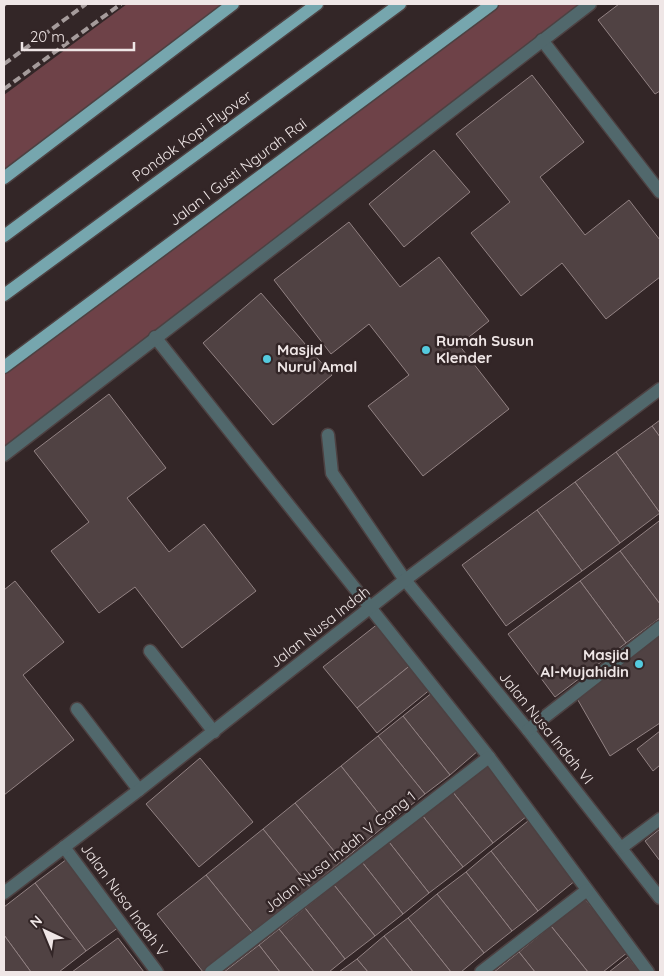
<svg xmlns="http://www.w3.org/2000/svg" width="664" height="976" font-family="Quicksand,sans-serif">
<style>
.green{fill:#6e4248}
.building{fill:#504243;stroke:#928283}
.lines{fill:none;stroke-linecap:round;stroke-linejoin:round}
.service-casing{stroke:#4d4142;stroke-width:15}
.minor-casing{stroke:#4d4142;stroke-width:15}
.primary-casing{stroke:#4d4142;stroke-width:15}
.service{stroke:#51686c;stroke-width:12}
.minor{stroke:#51686c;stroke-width:12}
.primary{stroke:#76a6ae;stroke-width:12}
.rail{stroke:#a59b9b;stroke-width:4;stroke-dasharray:8 4;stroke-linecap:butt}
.poi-dot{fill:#54cade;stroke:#332627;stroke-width:2}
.labels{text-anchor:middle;stroke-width:5;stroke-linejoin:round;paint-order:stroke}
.street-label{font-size:15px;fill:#efe6e6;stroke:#332627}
.poi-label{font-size:15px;font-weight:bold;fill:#efe6e6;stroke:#332627;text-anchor:start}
</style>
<rect width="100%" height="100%" fill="#332627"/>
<g class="green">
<path d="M127,4H233L4,178V95Z"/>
<path d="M492,4H590L4,453V367Z"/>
</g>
<g class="building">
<path d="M619,4H660V91L655,94L598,20Z"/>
<path d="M532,75L584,142L540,177L585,235L629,200L660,240V277L606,319L562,263L521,296L471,233L510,202L456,134Z"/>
<path d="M434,150L470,192L404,247L369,204Z"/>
<path d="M349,222L400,287L439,257L489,321L459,345L509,409L423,476L368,406L409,375L369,324L331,354L274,280Z"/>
<path d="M261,293L332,375L273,425L203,343Z"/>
<path d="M109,394L166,468L127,498L169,552L204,524L256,591L182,648L135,587L99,613L51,551L89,522L34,451Z"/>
<path d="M660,420V437L652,426Z"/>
<path d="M652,426L660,437V513L616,452Z"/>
<path d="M616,452L660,513L620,543L575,482Z"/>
<path d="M575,482L620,543L582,571L537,510Z"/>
<path d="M537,510L582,571L506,626L462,565Z"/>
<path d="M659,521L660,523V604L620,551Z"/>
<path d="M620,551L660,604V618L626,643L580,581Z"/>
<path d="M15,581L64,642L23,675L74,740L4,795V590Z"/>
<path d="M580,581L626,643L555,697L508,634Z"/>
<path d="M379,623L412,664L357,708L323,667Z"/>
<path d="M660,633V723L610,756L575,695Z"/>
<path d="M412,664L432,688L377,733L357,708Z"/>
<path d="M433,692L479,750L450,775L403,716Z"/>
<path d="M403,716L450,775L425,794L378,736Z"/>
<path d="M660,731V765L653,771L637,749Z"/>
<path d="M378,736L425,794L387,824L341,766Z"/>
<path d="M200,758L253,822L199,867L146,804Z"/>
<path d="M487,764L527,816L493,843L452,791Z"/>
<path d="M341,766L387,824L342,861L295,803Z"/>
<path d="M452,791L493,843L463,867L422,815Z"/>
<path d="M295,803L342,861L310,887L263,829Z"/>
<path d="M422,815L463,867L429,893L389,842Z"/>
<path d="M528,821L576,880L538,911L491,851Z"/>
<path d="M263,829L310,887L252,932L206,875Z"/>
<path d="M660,829V861L645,841Z"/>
<path d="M389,842L429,893L403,914L362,862Z"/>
<path d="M491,851L538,911L512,931L466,872Z"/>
<path d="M67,859L119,927L86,951L35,883Z"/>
<path d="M362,862L403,914L375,936L334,885Z"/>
<path d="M466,872L512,931L484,953L437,894Z"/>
<path d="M206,875L252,932L203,972L157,914Z"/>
<path d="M35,883L86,951L59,972H31L4,935V907Z"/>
<path d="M334,885L375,936L345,959L305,908Z"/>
<path d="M437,894L484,953L461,972H451L408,918Z"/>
<path d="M585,899L628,952L603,972H588L551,926Z"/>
<path d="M305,908L345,959L329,972H314L279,929Z"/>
<path d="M408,918L451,972H413L384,936Z"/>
<path d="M551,926L588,972H535L519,952Z"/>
<path d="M279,929L314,972H280L259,945Z"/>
<path d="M4,935L31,972H4Z"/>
<path d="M384,936L413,972H368L357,959Z"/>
<path d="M118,938L144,972H72Z"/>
<path d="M259,945L280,972H224Z"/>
<path d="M519,952L535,972H494Z"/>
<path d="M628,957L640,972H609Z"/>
<path d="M357,959L368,972H339Z"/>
</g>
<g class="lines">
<g class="service-casing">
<g id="service">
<path d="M542,40L660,192"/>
<path d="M328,435L332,473L405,580"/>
<path d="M150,651L214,732"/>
<path d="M77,709L139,790"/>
</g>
</g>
<g class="minor-casing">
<g id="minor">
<path d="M155,337L489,757L648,972"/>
<path d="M4,455L590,4"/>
<path d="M405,580L528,730L660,898"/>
<path d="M528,730L660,627"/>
<path d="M64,847L157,972"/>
<path d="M621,848L660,819"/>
<path d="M4,893L139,790L405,580L660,389"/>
<path d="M211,972L489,757"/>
<path d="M481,972L587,890"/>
</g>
</g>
<g class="primary-casing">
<g id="primary">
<path d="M4,178L233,4"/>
<path d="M4,236L317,4"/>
<path d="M4,295L400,4"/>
<path d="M4,367L492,4"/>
</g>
</g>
<use href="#service" class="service"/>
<use href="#minor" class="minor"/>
<use href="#primary" class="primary"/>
<g class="rail">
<path d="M4,5L5,4"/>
<path d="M4,64L86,4"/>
<path d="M4,89L121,4"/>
</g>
</g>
<g class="poi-dot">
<circle cx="426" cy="350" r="5"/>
<circle cx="267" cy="359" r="5"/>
<circle cx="639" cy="664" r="5"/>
</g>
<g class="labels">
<g class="street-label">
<text transform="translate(192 136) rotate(-36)" y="5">Pondok Kopi Flyover</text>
<text transform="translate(238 172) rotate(-37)" y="5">Jalan I Gusti Ngurah Rai</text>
<text transform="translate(320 627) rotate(-38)" y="5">Jalan Nusa Indah</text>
<text transform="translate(546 728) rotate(51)" y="5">Jalan Nusa Indah VI</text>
<text transform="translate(340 852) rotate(-38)" y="5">Jalan Nusa Indah V Gang 1</text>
<text transform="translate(124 900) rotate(54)" y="5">Jalan Nusa Indah V</text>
</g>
<g class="poi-label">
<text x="436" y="346">Rumah Susun<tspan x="436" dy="17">Klender</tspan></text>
<text x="277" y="355">Masjid<tspan x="277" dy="17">Nurul Amal</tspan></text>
<text x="629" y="660" text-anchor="end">Masjid<tspan x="629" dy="17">Al-Mujahidin</tspan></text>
</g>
</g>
<rect width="664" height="976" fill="none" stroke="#efe6e6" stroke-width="10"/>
<g transform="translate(45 931) rotate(316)" stroke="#332627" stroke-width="4" paint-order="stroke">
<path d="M0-4L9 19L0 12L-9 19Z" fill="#efe6e6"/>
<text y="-8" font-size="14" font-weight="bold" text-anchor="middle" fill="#efe6e6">N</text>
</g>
<path d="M22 42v8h112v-8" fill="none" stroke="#efe6e6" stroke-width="2.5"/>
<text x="30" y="42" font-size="15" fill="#efe6e6" stroke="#332627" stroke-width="4" paint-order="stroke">20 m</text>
</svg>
